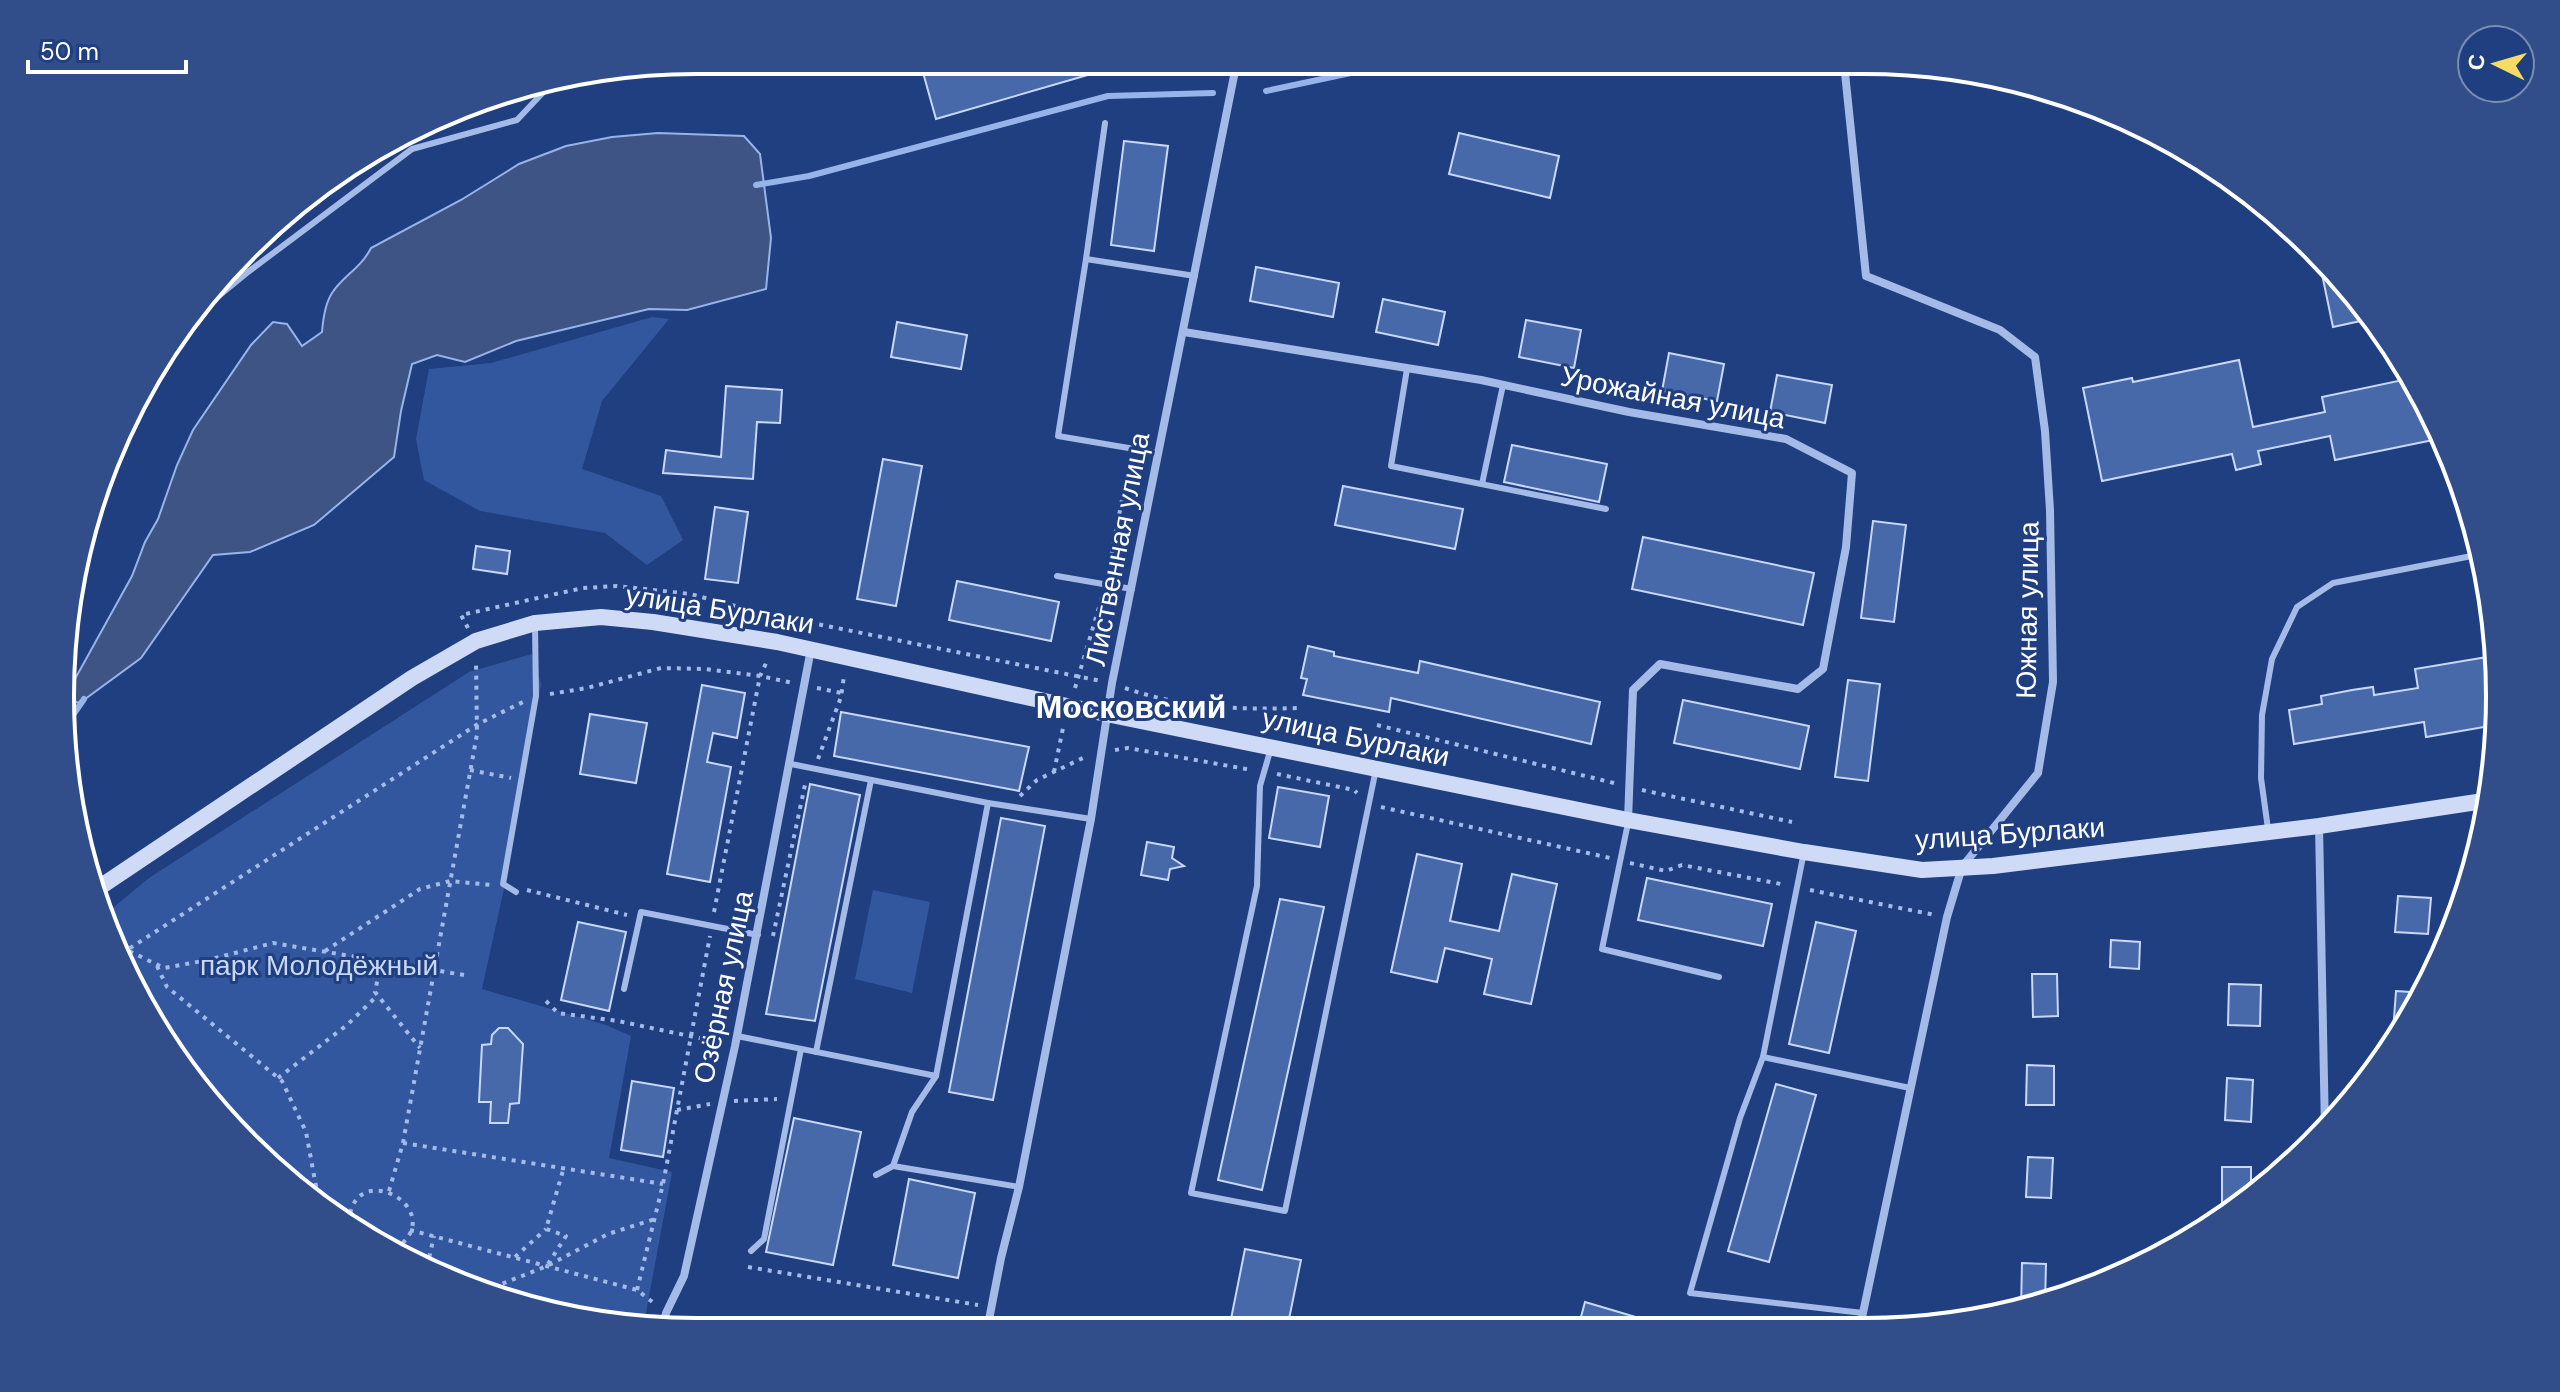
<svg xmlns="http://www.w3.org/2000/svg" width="2560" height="1392" font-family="'DM Sans',sans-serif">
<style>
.green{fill:#33579e}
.water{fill:#3d5485;stroke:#97b4ea;stroke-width:2}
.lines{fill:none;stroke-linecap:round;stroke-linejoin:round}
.stream{stroke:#97b4ea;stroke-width:6}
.building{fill:#4769aa;stroke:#c8d8f6;stroke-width:2}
.path{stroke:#a4bbe8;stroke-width:4;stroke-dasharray:4 6;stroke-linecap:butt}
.lane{stroke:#a4bbe8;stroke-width:6}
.street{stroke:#a4bbe8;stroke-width:8}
.secondary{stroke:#cfdbf6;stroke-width:16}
.labels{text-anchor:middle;stroke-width:6;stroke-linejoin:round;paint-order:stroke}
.street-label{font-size:28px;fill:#fff;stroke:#1f3f80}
.park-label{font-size:28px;fill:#c8d8f6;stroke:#1f3f80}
.quarter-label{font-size:32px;font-weight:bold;fill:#fff;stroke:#1f3f80}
.rim{fill:none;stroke:#fff;stroke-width:4}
</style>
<rect width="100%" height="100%" fill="#1f3f80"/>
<g class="green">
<path d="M652,317L669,319L602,401L582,469L661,496L683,540L647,565L605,533L480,511L424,480L416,439L429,369L491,363Z"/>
<path d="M532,654L541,684L505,884L482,989L606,1025L631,1036L609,1158L672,1172L643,1329L531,1310L378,1247L218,1116L109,940L103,916L149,878L469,672Z"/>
<path d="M873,890L930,902L912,993L855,979Z"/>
</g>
<path class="water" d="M658,133L744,136L760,154L771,238L766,289L687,310L649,309L516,341L465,362L437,355L412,364L401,411L394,457L314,525L250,552L213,555L141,658L81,702L65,703V697L132,576L145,542L158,519L177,465L193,430L251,345L273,322L287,324L302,346L322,332C323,319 325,304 332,293C343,276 361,268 371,248L461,200L519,164L566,146L612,137Z"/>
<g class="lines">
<g class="stream">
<path d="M1865,62L1941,67"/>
<path d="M1266,91L1407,61"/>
<path d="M756,185L809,176L1108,96L1213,93"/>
<path d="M62,731L84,699"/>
</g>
</g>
<g class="building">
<path d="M951,60H1087L1091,74L936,119L922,69Z"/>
<path d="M1459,133L1559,156L1550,198L1449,174Z"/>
<path d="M1124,141L1168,146L1154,251L1111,245Z"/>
<path d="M2318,255L2368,308L2374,318L2333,327Z"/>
<path d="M1256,267L1339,283L1333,317L1250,301Z"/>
<path d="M1383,299L1445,312L1438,345L1376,332Z"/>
<path d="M1526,320L1581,330L1574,368L1519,357Z"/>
<path d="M897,322L967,335L961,369L891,357Z"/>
<path d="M1669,353L1724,364L1717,401L1662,391Z"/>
<path d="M2239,360L2253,427L2325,412L2322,397L2412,378L2434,414L2443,438L2335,460L2330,436L2258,451L2261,464L2236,470L2232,454L2102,481L2083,388L2132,378L2133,382Z"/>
<path d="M1777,375L1832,385L1825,423L1770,412Z"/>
<path d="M726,386L782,390L780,423L757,422L753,479L663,473L666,450L721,457Z"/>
<path d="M1512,445L1607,464L1599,502L1504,482Z"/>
<path d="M883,459L922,466L896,606L857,599Z"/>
<path d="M1343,486L1463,509L1455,549L1335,525Z"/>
<path d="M715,507L748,512L738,583L705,579Z"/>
<path d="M1873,521L1906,525L1894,622L1861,618Z"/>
<path d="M1643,537L1814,573L1803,625L1632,589Z"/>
<path d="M476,546L510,551L507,574L473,569Z"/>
<path d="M957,581L1059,602L1051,641L949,620Z"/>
<path d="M1308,646L1334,652V656L1418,673L1420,661L1600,702L1591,744L1391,698L1389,712L1303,695L1307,679L1301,678Z"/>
<path d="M2499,655L2496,725L2426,737L2424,722L2294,744L2289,710L2322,704L2321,696L2352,690L2373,687L2374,695L2418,688L2415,669Z"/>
<path d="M1848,680L1880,684L1868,781L1835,777Z"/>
<path d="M702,685L745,693L737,738L713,733L707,762L731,767L710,882L667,874Z"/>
<path d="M1683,700L1809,726L1800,769L1674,743Z"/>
<path d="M841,712L1029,747L1019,791L834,756Z"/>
<path d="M590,714L647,723L636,783L580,774Z"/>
<path d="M810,784L860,795L815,1021L766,1014Z"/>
<path d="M1278,787L1329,796L1320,847L1269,838Z"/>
<path d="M1001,818L1045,826L993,1100L949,1092Z"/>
<path d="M1147,842L1174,847L1172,858L1184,866L1170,869L1168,880L1141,875Z"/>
<path d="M1417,854L1462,864L1450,921L1499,931L1512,874L1557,884L1531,1004L1484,994L1492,959L1445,948L1437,982L1391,972Z"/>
<path d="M1647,878L1772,904L1763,946L1638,920Z"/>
<path d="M2398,896L2431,898L2428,934L2395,932Z"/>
<path d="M1280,899L1324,907L1262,1190L1218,1180Z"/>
<path d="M578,922L626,932L609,1011L561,1000Z"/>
<path d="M1816,922L1856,931L1829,1053L1789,1044Z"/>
<path d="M2111,940L2140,942L2139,969L2110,967Z"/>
<path d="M2032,974H2057L2058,1016L2033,1017Z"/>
<path d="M2229,984L2261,985L2260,1026L2228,1025Z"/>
<path d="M2396,991L2424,993L2415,1014L2392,1045Z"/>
<path d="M499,1028H508L523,1044L519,1103L510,1104L508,1123H490L491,1102H479L482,1045L491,1044L492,1035Z"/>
<path d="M2027,1065L2054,1066V1105H2026Z"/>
<path d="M2227,1078L2253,1080L2251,1122L2225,1120Z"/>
<path d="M632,1081L674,1088L663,1157L621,1150Z"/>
<path d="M1776,1084L1816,1095L1769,1262L1728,1251Z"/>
<path d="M794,1118L861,1132L833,1265L766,1252Z"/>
<path d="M2028,1157L2053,1158L2051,1198L2026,1197Z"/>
<path d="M2222,1167H2251V1196L2240,1205H2222Z"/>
<path d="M909,1179L975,1193L958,1278L893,1265Z"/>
<path d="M1245,1249L1301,1260L1287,1329H1229Z"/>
<path d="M2022,1263L2046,1264L2045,1304L2021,1309Z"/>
<path d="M1585,1302L1656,1323V1328H1578Z"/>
</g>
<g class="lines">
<g class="path">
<path d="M357,166L372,161"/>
<path d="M1108,573L1125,484L1138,463"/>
<path d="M468,628L461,615L583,588L617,586L690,594L762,613L1101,681"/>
<path d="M817,688L842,693"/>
<path d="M1075,688L1102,597"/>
<path d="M1125,688C1182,708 1239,710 1300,708"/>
<path d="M550,694L587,688L661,668L704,669L760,676L793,683"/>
<path d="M1377,725L1618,784"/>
<path d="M1115,750L1128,748L1252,770"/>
<path d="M818,759L841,697L844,676"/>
<path d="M470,770L511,778"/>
<path d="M1054,772L1064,723"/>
<path d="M1277,774L1354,790L1357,793"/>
<path d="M1642,790L1792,822"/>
<path d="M1020,796L1037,780L1087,756"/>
<path d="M1381,807L1610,858"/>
<path d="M1630,863L1666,871L1682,865L1786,885"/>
<path d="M527,890L627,915"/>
<path d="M1810,890L1935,915"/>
<path d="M714,912L760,676L768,659"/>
<path d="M773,936L806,780"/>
<path d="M325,951L420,889L450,881L491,885"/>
<path d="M117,953L127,950"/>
<path d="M381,962L375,992L420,1048"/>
<path d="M157,966L167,987L282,1081L306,1132L318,1197"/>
<path d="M464,975L273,943L208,960L164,968L127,950L478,724L523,702"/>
<path d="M546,1001L558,1013L618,1021L723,1043"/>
<path d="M278,1078L347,1025L378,995"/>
<path d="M734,1101L777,1099"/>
<path d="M677,1110L710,1104"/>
<path d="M403,1143L663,1184"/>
<path d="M389,1191L403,1143L477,734L476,662"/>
<path d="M325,1203L348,1219"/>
<path d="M349,1223C352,1152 458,1214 390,1252"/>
<path d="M410,1230L637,1290L655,1304"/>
<path d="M515,1257L546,1229"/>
<path d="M548,1264L566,1236L546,1229L564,1167"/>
<path d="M427,1267L434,1236"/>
<path d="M748,1267L978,1305"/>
<path d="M637,1290L663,1184L710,936"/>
<path d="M484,1291L547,1266L608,1234L655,1219"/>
</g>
<g class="lane">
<path d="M670,64L761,69L797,60"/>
<path d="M1105,123L1086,259L1195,276"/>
<path d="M1086,259L1058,436L1158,453"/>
<path d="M187,322L248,272L412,149L517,120L551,84"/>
<path d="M1407,369L1391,466L1606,509"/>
<path d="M1482,484L1503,385"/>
<path d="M1057,576L1132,589"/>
<path d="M1271,748L1260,786L1257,886L1191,1193L1285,1211L1376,769"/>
<path d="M988,803L1091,819"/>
<path d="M1628,823L1602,949L1719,977"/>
<path d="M2268,829L2261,778L2262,715L2272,659L2297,607L2333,583L2482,554"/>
<path d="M1804,852L1763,1057L1740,1118L1690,1293L1863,1313"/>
<path d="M516,892L503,884L536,696L535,626"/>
<path d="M624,989L641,912L758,935"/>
<path d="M737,1036L936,1076L988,803L791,764"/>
<path d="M816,1052L871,780"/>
<path d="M1763,1057L1910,1088"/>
<path d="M893,1166L912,1112L936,1076"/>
<path d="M876,1175L893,1166L1019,1187"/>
<path d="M751,1251L764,1239L801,1049"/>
<path d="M1207,1329L1209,1321"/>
</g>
<g class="street">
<path d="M1847,61L1845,73L1866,276L2000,330L2035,357L2045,431L2050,510L2053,682L2038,773L1962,867L1947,917L1860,1327"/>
<path d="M1184,332L1481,380L1629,412L1786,439L1852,473L1846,547L1823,669L1798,689L1660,664L1633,690L1628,820"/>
<path d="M2319,826L2325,1131"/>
<path d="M987,1330L1001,1258L1019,1187L1091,819L1112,683L1237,61"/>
<path d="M662,1331L666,1313L684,1276L735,1046L811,649"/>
</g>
<path class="secondary" d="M97,889L412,678L476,641L535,623L601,617L653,622L777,642L1067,706L1628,820L1804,852L1922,870L1993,866L2319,826L2490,800"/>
</g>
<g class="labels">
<g class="street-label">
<text transform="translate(1673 397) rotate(11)" y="10">Урожайная улица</text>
<text transform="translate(1117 549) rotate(-79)" y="10">Лиственная улица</text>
<text transform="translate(720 609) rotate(9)" y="10">улица Бурлаки</text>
<text transform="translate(2027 610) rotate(-89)" y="10">Южная улица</text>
<text transform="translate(1356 737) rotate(12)" y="10">улица Бурлаки</text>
<text transform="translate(2010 833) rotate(-4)" y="10">улица Бурлаки</text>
<text transform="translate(723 987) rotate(-78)" y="10">Озёрная улица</text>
</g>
<g class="park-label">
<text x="319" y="975">парк Молодёжный</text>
</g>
<g class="quarter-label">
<text x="1131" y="718">Московский</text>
</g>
</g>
<path d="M0 0H2560V1392H0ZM696 74H1864A622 622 0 0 1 2486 696V696A622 622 0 0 1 1864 1318H696A622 622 0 0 1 74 696V696A622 622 0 0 1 696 74Z" fill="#314e8a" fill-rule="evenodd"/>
<path class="rim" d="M696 74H1864A622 622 0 0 1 2486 696V696A622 622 0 0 1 1864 1318H696A622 622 0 0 1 74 696V696A622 622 0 0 1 696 74Z"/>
<g transform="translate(2496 64) rotate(275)"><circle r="38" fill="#1f3f80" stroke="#798cb3" stroke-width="2"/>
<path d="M0-6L14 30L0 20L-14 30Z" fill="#f6dc64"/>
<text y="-12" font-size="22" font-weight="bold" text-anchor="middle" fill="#ffffff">С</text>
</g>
<path d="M28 60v12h158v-12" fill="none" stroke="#ffffff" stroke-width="4"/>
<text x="40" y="60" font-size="24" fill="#ffffff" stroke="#1f3f80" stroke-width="6" paint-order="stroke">50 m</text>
</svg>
